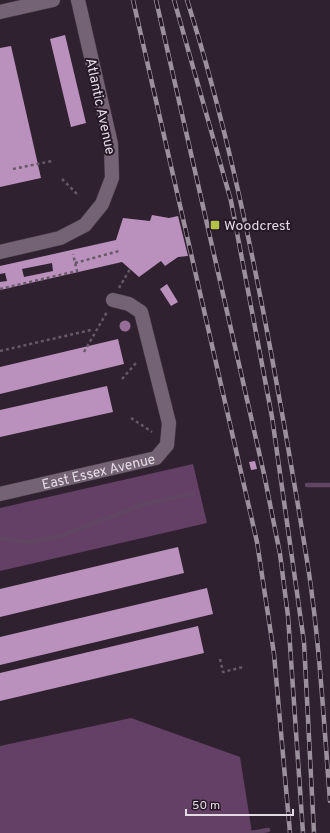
<svg xmlns="http://www.w3.org/2000/svg" width="330" height="833" font-family="Overpass,sans-serif">
<style>
.green{fill:#644066}
.lines{fill:none;stroke-linecap:round;stroke-linejoin:round}
.stream{stroke:#604662;stroke-width:4.5}
.building{fill:#ba91bc;fill-rule:evenodd}
.minor-casing{stroke:#483c49;stroke-width:15}
.path{stroke:#675967;stroke-width:2.5;stroke-dasharray:3 3;stroke-linecap:butt}
.minor{stroke:#746374;stroke-width:14}
.rail-casing{stroke:#9c909c;stroke-width:4.5}
.rail{stroke:#261826;stroke-width:3;stroke-dasharray:9;stroke-linecap:butt}
.tree{fill:#956d97}
.poi-dot{fill:#b4c24a;stroke:#261826;stroke-width:1.5}
.labels{text-anchor:middle;stroke-width:4;stroke-linejoin:round;paint-order:stroke}
.street-label{font-size:14px;fill:#e4dae4;stroke:#261826}
.poi-label{font-size:14px;fill:#e4dae4;stroke:#261826;text-anchor:start}
</style>
<rect width="100%" height="100%" fill="#302130"/>
<g class="green">
<path d="M193,464L207,523L0,571V508Z"/>
<path d="M131,718L240,757L252,833H0V746Z"/>
</g>
<g class="lines">
<g class="stream">
<path d="M307,485H330"/>
<path d="M0,538L28,542L58,537L144,504L192,494"/>
<path d="M251,833L268,830"/>
</g>
</g>
<g class="building">
<path d="M65,35L86,123L71,127L50,39Z"/>
<path d="M11,46L41,178L0,187V48Z"/>
<path d="M152,215L169,218L178,216L188,256L178,257L165,266L161,261L139,277L122,262L0,290V282L7,281L5,273L0,274V266L116,240L123,218L150,221ZM52,263L53,271L24,277L22,269Z"/>
<path d="M167,284L178,302L171,306L160,289Z"/>
<path d="M118,339L124,364L0,394V367Z"/>
<path d="M107,386L113,412L0,437V410Z"/>
<path d="M255,461L257,469L251,470L249,462Z"/>
<path d="M178,547L184,573L0,617V589Z"/>
<path d="M207,588L213,614L0,665V637Z"/>
<path d="M198,626L204,653L0,701V673Z"/>
</g>
<g class="lines">
<g class="minor-casing">
<g id="minor">
<path d="M0,12L53,0"/>
<path d="M0,252L60,238L85,225L102,204L112,178L111,144L78,0"/>
<path id="s1" d="M0,494L156,458L167,445L169,423L141,312L129,304L113,300"/>
</g>
</g>
<g class="path">
<path d="M13,169L52,161"/>
<path d="M62,179L79,196"/>
<path d="M75,263L119,251"/>
<path d="M119,288L130,269"/>
<path d="M0,289L77,271L73,254"/>
<path d="M0,351L91,330"/>
<path d="M84,352L107,312"/>
<path d="M122,379L136,363"/>
<path d="M131,418L152,432"/>
<path d="M220,659L223,672L243,667"/>
</g>
<use href="#minor" class="minor"/>
<g class="rail-casing">
<g id="rail">
<path d="M133,0L257,542L274,654L290,833"/>
<path d="M156,0L264,474L280,554L288,616L303,833"/>
<path d="M174,0L231,201L272,417L304,642L314,833"/>
<path d="M187,0C223,113 248,230 270,347C284,422 297,497 309,573C320,648 324,725 330,801"/>
</g>
</g>
<use href="#rail" class="rail"/>
</g>
<circle class="tree" cx="125" cy="326" r="5.5"/>
<rect class="poi-dot" x="210" y="220" width="10" height="10" rx="2"/>
<g class="labels">
<g class="street-label">
<text transform="translate(101 106) rotate(78)" y="5">Atlantic Avenue</text>
<text dy="5" stroke="none"><textPath href="#s1" startOffset="101">East Essex Avenue</textPath></text>
</g>
<g class="poi-label">
<text x="224" y="230">Woodcrest</text>
</g>
</g>
<path d="M186 809v6h107v-6" fill="none" stroke="#e4dae4" stroke-width="2"/>
<text x="192" y="809" font-size="12" fill="#e4dae4" stroke="#261826" stroke-width="3" paint-order="stroke">50 m</text>
</svg>
